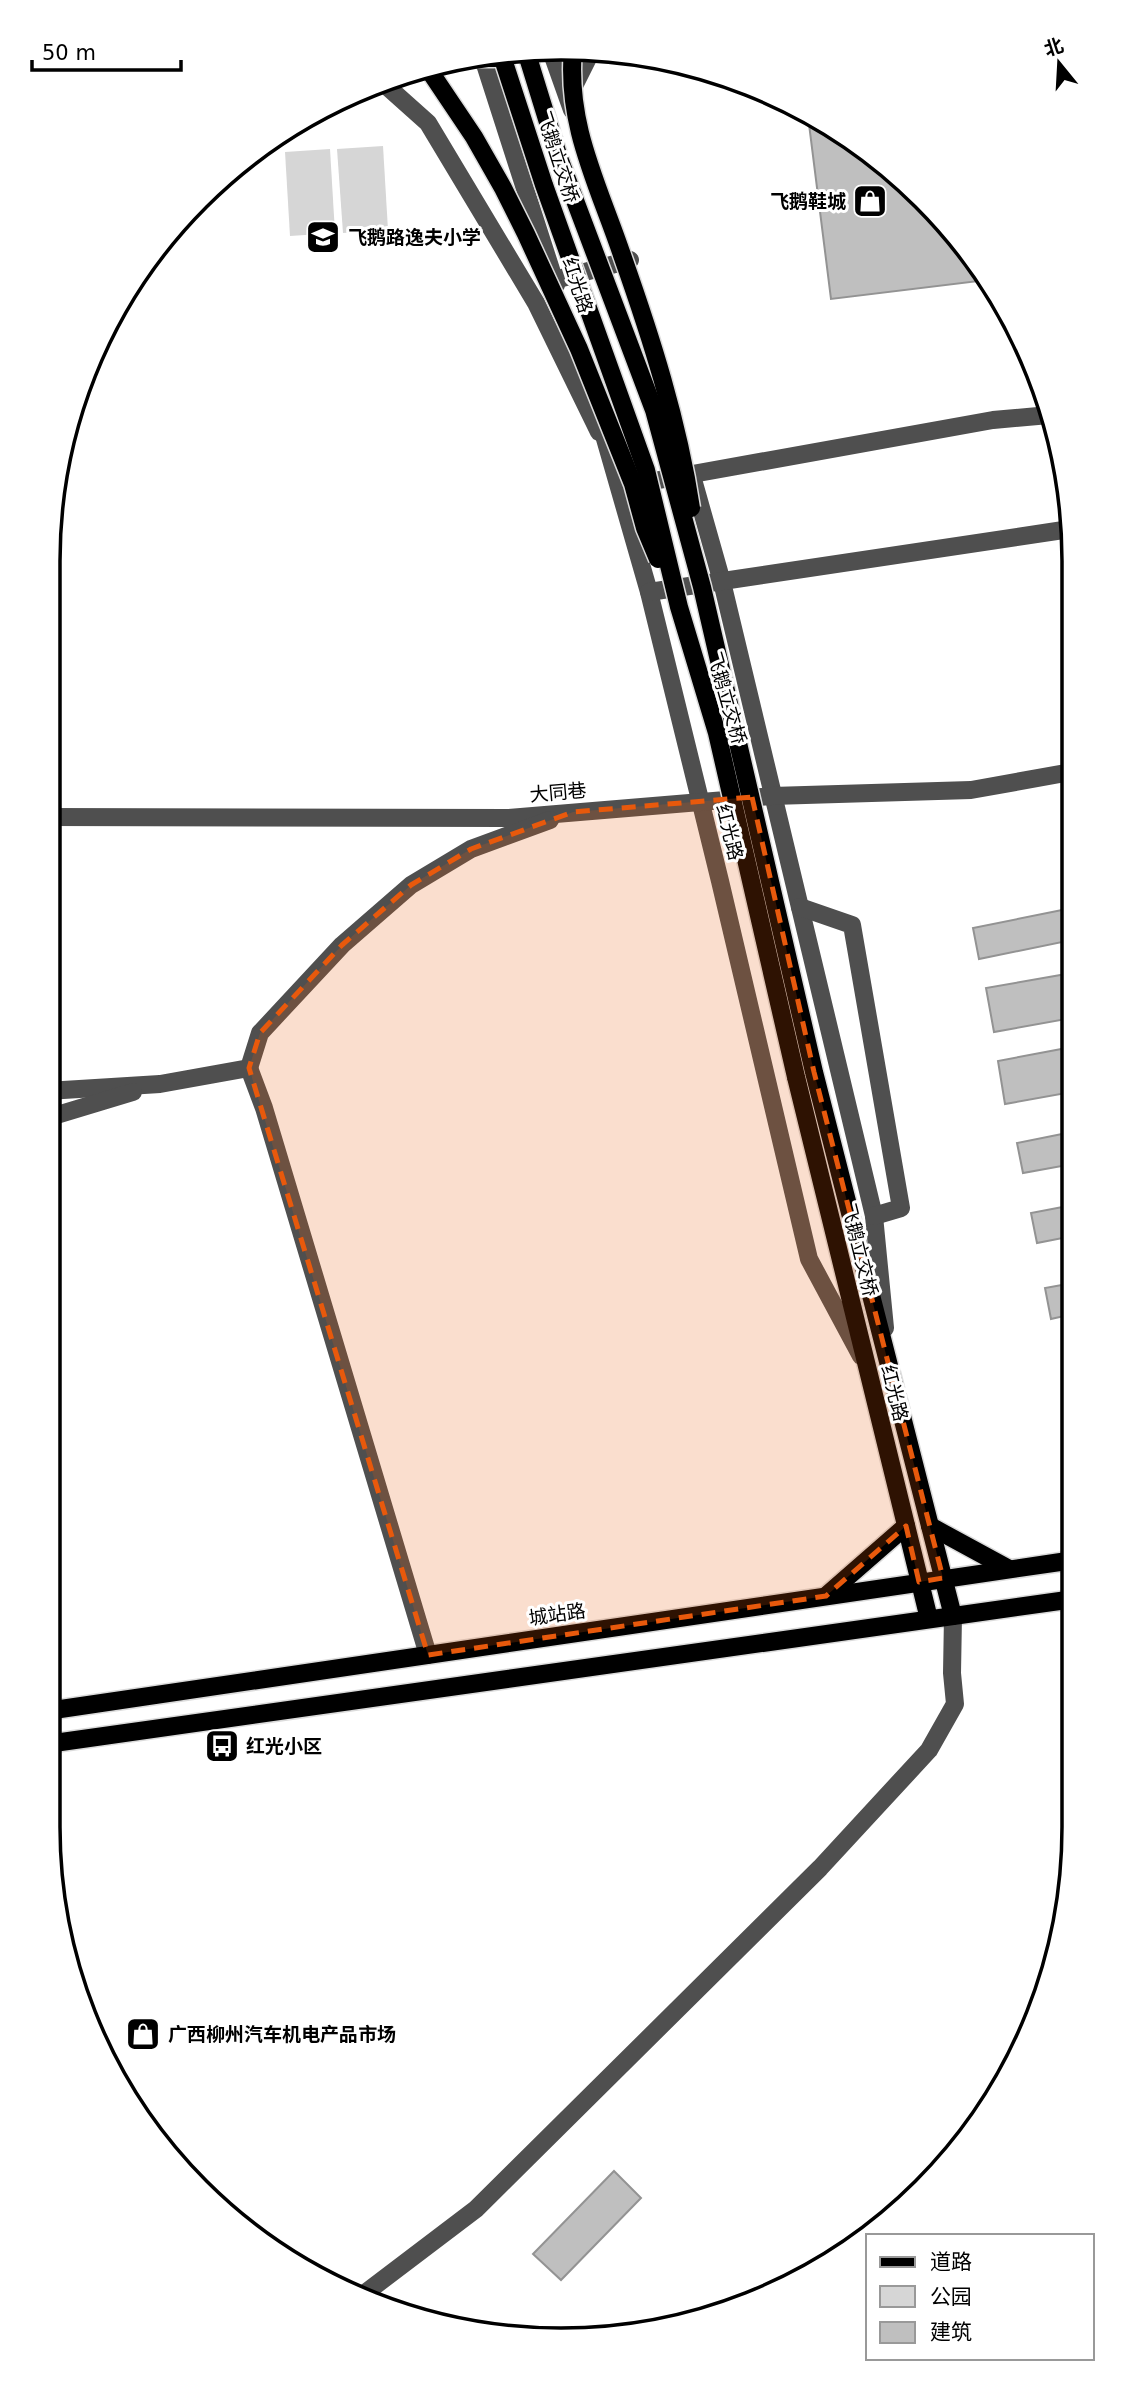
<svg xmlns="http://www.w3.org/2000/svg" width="1122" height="2388" font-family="'DejaVu Sans','Noto Sans SC',sans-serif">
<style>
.green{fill:#d6d6d6}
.building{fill:#bfbfbf;stroke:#939393;stroke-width:2}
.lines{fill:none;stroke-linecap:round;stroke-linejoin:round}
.major-casing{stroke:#dbdbdb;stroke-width:21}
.minor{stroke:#4f4f4f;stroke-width:18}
.major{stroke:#000;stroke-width:18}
.major-bridge-casing{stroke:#dbdbdb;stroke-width:21;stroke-linecap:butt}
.major-bridge{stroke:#000;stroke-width:18}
.marked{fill:#e8590c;fill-opacity:0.2;stroke:#e8590c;stroke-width:5;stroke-dasharray:14 9;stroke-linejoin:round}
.labels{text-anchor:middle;stroke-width:6;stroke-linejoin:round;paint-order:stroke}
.street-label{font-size:19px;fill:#000;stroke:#fff}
.poi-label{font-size:19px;font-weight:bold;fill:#000;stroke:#fff;text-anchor:start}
.rim{fill:none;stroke:#000;stroke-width:3.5}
</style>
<rect width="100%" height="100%" fill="#fff"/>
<g class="green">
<path d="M383,146L388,230L343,233L337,149Z"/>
<path d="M330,149L335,233L290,236L285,152Z"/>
</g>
<g class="building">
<path d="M808,116L873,153L968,248L987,280L831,299Z"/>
<path d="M1072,908V940L979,959L973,928Z"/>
<path d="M1072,973V1018L994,1032L986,988Z"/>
<path d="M1072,1047V1092L1005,1104L998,1061Z"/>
<path d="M1072,1132L1073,1164L1023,1173L1017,1143Z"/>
<path d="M1073,1205V1236L1037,1243L1031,1213Z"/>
<path d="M1073,1283V1314L1051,1319L1045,1288Z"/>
<path d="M614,2171L641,2198L561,2280L533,2254Z"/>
</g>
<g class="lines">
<g class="major-casing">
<g id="major">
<path d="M814,1072L953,1616"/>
<path d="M796,1077L929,1619"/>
<path d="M930,1526L1009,1569"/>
<path d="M827,1595L906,1526"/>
<path d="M47,1711L1074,1560"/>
<path d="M47,1744L1074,1599"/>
</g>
</g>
<g class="minor">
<path d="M550,48L572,110"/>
<path d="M482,55L556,285"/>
<path d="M381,81L428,123L536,303L599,432"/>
<path d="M571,92L592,50"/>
<path d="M562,278L630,260"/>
<path d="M599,418L649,592L720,881L809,1259L861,1356"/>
<path d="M692,476L722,582L874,1216L885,1328"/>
<path d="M637,484L993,420L1049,415"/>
<path d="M649,592L1070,529"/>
<path d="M47,817L507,818L772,796L971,790L1071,772"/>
<path d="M800,907L852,925L901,1208L874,1216"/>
<path d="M249,1068L264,1108L428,1655"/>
<path d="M47,1091L160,1084L249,1068L260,1033L342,945L411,885L471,849L550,820"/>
<path d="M47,1118L133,1092"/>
<path d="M364,2294L476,2209L820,1868L929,1750L955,1704L952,1673L953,1616"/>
</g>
<use href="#major" class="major"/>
<g class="major-bridge-casing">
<g id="major-bridge">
<path d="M573,49C566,125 598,184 622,255C651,337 678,421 691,508"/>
<path d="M526,51L559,158L654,410L702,587L814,1072"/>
<path d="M501,53L544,185L646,470L679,607L717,733L796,1077"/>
<path d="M459,58H494L511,53"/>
<path d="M427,67L474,137L503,188L526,234L579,349L633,484L645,528L658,559"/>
</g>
</g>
<use href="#major-bridge" class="major-bridge"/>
</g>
<path class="marked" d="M752,797L814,1072L943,1578L919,1582L906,1526L826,1596L428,1655L249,1068L260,1033L342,945L411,885L471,849L573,812Z"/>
<defs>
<g id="shop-square" transform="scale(1.75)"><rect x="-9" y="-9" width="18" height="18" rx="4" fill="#000" stroke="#fff"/><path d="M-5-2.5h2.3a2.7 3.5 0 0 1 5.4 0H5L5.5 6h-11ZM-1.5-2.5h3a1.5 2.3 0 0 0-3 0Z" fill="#fff"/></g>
<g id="school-square" transform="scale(1.75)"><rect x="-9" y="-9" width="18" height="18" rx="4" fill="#000" stroke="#fff"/><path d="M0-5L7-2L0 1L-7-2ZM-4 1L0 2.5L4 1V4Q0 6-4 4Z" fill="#fff"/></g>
<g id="bus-square" transform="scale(1.75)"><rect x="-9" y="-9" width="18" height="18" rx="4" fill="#000" stroke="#fff"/><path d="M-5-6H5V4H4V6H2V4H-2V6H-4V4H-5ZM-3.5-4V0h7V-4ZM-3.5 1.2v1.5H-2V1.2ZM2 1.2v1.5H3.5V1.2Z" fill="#fff"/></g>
</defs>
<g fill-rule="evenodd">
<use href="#shop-square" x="870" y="201"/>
<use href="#school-square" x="323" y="237"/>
<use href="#bus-square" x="222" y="1746"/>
<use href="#shop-square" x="143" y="2034"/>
</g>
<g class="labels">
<g class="street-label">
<text transform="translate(558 157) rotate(72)" y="7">飞鹅立交桥</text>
<text transform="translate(578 285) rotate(72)" y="7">红光路</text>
<text transform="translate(727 698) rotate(74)" y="7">飞鹅立交桥</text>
<text transform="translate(558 792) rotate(-5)" y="7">大同巷</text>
<text transform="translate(730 832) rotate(76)" y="7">红光路</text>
<text transform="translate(860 1250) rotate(76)" y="7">飞鹅立交桥</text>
<text transform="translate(895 1393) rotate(76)" y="7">红光路</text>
<text transform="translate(557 1614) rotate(-8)" y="7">城站路</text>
</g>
<g class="poi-label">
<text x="846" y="208" text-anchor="end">飞鹅鞋城</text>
<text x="348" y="244">飞鹅路逸夫小学</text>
<text x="246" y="1753">红光小区</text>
<text x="168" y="2041">广西柳州汽车机电产品市场</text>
</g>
</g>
<path d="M0 0H1122V2388H0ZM561 60H561A501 501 0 0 1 1062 561V1827A501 501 0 0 1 561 2328H561A501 501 0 0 1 60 1827V561A501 501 0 0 1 561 60Z" fill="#fff" fill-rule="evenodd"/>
<path class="rim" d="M561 60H561A501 501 0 0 1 1062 561V1827A501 501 0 0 1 561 2328H561A501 501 0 0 1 60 1827V561A501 501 0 0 1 561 60Z"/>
<rect x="866" y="2234" width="228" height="126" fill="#ffffff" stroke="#999999" stroke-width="2"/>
<rect x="880" y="2257" width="35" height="10" fill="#000000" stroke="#999999" stroke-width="2"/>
<text x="930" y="2269" font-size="21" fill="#000000">道路</text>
<rect x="880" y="2286" width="35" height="21" fill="#d6d6d6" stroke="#999999" stroke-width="2"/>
<text x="930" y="2304" font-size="21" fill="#000000">公园</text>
<rect x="880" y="2322" width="35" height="21" fill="#bfbfbf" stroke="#999999" stroke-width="2"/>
<text x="930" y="2339" font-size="21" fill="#000000">建筑</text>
<g transform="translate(1059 63) rotate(342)" stroke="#ffffff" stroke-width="5" paint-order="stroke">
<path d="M0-5L12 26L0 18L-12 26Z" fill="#000000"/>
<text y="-10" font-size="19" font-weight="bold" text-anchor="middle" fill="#000000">北</text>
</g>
<path d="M32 60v10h149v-10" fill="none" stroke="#000000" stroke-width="3.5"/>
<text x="42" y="60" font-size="21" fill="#000000" stroke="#ffffff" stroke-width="5" paint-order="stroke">50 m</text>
</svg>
